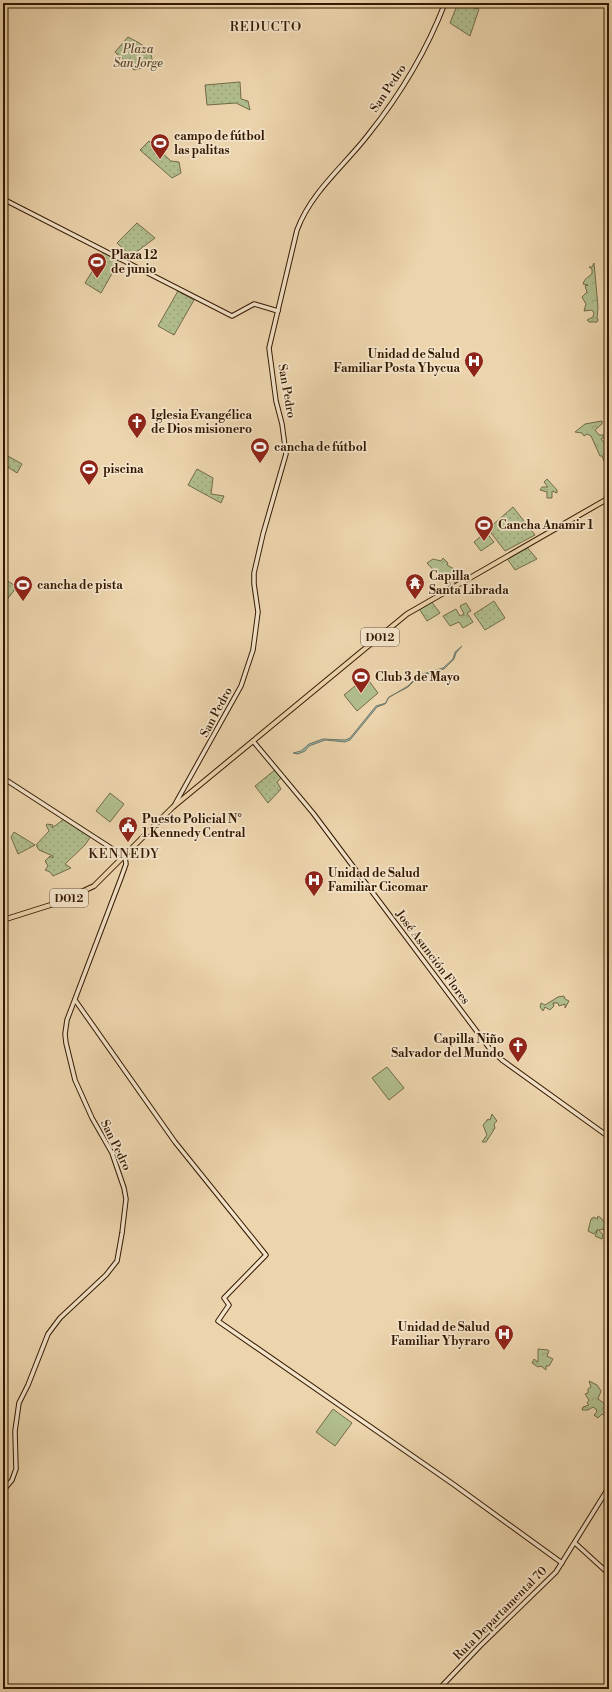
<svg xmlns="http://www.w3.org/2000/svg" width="612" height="1692" font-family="'Libre Bodoni',serif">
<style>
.grass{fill:#b1be8e;stroke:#726b48}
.forest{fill:url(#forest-crowns);stroke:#726b48}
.park{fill:url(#park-dots);stroke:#726b48}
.water{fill:#99b8ac;stroke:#707868}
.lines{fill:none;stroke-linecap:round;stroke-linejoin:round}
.secondary-casing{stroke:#331801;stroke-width:5.5}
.primary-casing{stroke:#331801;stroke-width:6}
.secondary{stroke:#f3e3c9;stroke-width:3.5}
.primary{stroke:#ecd4ac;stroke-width:4}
.labels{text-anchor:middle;stroke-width:3.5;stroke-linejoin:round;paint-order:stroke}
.shield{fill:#f3e3c9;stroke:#6d553d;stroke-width:1}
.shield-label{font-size:11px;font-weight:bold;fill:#331801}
.park-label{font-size:12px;font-style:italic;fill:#594a2b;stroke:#f3e3c9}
.street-label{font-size:12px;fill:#331801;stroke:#f3e3c9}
.poi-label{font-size:12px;font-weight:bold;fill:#331801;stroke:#f3e3c9;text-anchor:start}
.neighbourhood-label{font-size:13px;letter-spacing:1px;fill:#331801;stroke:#f3e3c9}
</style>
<defs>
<pattern id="forest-crowns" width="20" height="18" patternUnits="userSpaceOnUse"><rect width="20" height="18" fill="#b1be8e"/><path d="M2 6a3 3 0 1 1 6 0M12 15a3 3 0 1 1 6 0" fill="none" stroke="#99a379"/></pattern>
<pattern id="park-dots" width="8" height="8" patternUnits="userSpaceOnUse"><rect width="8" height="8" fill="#b1be8e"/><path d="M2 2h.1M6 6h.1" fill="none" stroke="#99a379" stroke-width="1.8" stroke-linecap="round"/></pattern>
</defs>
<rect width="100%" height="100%" fill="#ecd4ac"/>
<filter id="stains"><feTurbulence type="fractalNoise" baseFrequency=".005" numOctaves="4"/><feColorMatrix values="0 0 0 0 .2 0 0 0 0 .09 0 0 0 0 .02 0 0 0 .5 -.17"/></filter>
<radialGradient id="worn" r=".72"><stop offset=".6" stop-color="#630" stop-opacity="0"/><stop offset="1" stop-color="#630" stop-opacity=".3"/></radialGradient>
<g class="grass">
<path d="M486,532L494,542L481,551L474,542Z"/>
<path d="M366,677L378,693L357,711L344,695Z"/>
<path d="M110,793L124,804L110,822L96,811Z"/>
<path d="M387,1067L404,1088L389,1100L372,1078Z"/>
<path d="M333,1409L352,1423L335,1446L316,1432Z"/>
</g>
<g class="forest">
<path d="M594,263L598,307L597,318L598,320L597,322H589L587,320L593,317L594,313L592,310L584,311L586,304L582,297L587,292L585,286L588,285L583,284C585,278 587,278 592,274V269L589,267H592Z"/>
<path d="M602,421V424L595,430L599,435H609L601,439L609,448L606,451L609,453V461H604L602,456H600L591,436L587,434L584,436L582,433L575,432L585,424Z"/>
<path d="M547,479L557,490V493L552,491V498H547V492L540,490L542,487H548L544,482Z"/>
<path d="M443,558L448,563L447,565L454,569L461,579L456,583L447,578L452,587H449L427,563L433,559L441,561Z"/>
<path d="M431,601L440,613L427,621L418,607Z"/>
<path d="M466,603L471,611L467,613L473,622L463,628L459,622L450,626L443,616L456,609L460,616L464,614L460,606Z"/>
<path d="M564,996L565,999L569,1001L565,1008V1004L559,1006L558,1003H553L554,1006L550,1010L545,1007L543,1011L540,1007L541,1003L545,1005L558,997Z"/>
<path d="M492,1114L497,1121L494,1124L495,1128L486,1142H482L487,1135L483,1125L488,1119L490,1120Z"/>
<path d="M598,1216L601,1218L607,1226L605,1232L603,1229L599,1230L603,1235L602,1239L595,1236L598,1229L594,1234L588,1231L591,1219L594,1217L597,1219Z"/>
<path d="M538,1349L548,1350L549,1351L547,1356L553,1359L549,1366H546V1370L541,1366L538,1367L532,1363L534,1359L538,1362Z"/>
<path d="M589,1381L597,1385L601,1391L598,1399L605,1404L606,1402L609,1403V1415L607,1417L602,1414L598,1418L594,1415L597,1412L596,1409L593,1407L588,1410H582L583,1407L589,1405L587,1403L589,1400L585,1394L588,1393V1389L591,1387Z"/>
</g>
<g class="park">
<path d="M458,3H476L474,8L479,9L470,36L450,23Z"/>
<path d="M128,37C141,44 154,49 152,65L134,70L115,52Z"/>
<path d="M240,82L241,99L248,101L250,110L236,103L207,105L205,85Z"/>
<path d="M149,141L171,161L179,162L181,173L172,178L140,150Z"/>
<path d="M137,223L155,238L135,253L129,254L117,243Z"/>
<path d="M104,252L119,261L101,293L85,283Z"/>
<path d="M178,291L194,300L174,335L158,326Z"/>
<path d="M6,455L22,464L17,473L3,464Z"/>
<path d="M197,469L213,478L211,494L224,496L221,503L188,485Z"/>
<path d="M513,507L535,535L505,551L488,529Z"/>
<path d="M526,546L537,559L515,570L506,557Z"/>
<path d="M3,578L17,587L5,602L3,601Z"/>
<path d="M494,601L505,618L485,630L474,614Z"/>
<path d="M276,769L282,777L277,782L281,789L268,803L255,786Z"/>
<path d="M64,819L91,836L85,845L65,864L71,868L53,876L50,872L45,870L48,866L45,861L50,856L53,858V856L39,850L36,845L49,831L46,825L47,824L53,825L52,828Z"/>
<path d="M14,832L35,845L18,854L11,837Z"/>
</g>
<path class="water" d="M462,646L456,653L454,659L444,669L419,676L408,687L389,697L385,704L377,707L350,740L345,742L325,740L309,746L305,751L298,754L293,753L301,751L309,744L323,739L345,740L350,738L376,706L386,703L388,698L408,686L419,675L443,668L453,659L455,652Z"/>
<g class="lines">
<g class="secondary-casing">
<g id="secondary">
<path d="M3,199L232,316L254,304L278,311"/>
<path d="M253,741L313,813L490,1049L502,1060L609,1137"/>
<path d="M3,778L125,857L126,864L121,878L67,1020L65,1034L66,1043L75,1080L92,1118L112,1153L124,1188L126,1199L122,1233L117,1261L106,1275L60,1318L48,1334L28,1385L19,1403L15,1431L16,1469L12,1480L3,1491"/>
<path d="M174,806L241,686L253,650L258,612L254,584V573L263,534L286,454L282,424L276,401L269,348L297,230C311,192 344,166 368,135C400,95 427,50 445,3"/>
<path d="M75,1000L175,1142L266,1255L224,1298L229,1305L218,1321L453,1484L562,1563"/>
<path d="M575,1543L609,1574"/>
<path d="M439,1689L480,1646L556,1572L609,1487"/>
</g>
</g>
<g class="primary-casing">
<path id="primary" d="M3,920L60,902L94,886L173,807L407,614L609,498"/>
</g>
<use href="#secondary" class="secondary"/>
<use href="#primary" class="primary"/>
</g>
<defs>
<g id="stadium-pin" transform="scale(1)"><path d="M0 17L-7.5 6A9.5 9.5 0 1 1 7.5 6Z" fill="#8f2418" stroke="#f3e3c9"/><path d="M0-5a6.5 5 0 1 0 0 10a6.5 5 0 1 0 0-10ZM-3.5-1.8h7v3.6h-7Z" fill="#fff"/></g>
<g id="hospital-pin" transform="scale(1)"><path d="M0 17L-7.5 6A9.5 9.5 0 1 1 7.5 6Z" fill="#8f2418" stroke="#f3e3c9"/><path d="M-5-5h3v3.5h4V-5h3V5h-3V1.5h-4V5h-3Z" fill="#fff"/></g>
<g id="church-pin" transform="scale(1)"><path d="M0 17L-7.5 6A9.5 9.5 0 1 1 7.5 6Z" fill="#8f2418" stroke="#f3e3c9"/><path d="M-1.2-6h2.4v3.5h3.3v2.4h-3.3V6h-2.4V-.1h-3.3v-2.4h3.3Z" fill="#fff"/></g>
<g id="temple-pin" transform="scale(1)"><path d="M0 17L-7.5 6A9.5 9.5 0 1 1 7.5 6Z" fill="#8f2418" stroke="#f3e3c9"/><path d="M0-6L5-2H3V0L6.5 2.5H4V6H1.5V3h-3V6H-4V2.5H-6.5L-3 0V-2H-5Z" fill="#fff"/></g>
<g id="civic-pin" transform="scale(1)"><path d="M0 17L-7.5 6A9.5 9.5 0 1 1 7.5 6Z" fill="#8f2418" stroke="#f3e3c9"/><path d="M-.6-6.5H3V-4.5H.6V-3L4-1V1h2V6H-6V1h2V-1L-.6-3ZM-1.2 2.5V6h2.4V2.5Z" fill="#fff"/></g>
</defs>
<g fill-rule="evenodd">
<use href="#stadium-pin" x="160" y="143"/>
<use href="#stadium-pin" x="97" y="262"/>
<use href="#hospital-pin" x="474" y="361"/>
<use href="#church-pin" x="137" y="422"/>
<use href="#stadium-pin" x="260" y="447"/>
<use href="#stadium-pin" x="89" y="469"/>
<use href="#stadium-pin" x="484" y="525"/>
<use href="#temple-pin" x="415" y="583"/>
<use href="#stadium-pin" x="23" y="585"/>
<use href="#stadium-pin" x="361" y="677"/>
<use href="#civic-pin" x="128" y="826"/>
<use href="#hospital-pin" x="314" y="880"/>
<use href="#church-pin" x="518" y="1046"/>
<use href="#hospital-pin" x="504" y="1334"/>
</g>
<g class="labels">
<g class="shield">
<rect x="361" y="628" width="38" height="18" rx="3"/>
<rect x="50" y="889" width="38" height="18" rx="3"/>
</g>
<g class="shield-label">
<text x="380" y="641">D012</text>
<text x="69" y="902">D012</text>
</g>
<g class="park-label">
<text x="138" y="53">Plaza<tspan x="138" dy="14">San Jorge</tspan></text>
</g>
<g class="street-label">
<text transform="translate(388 88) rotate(-56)" y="4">San Pedro</text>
<text transform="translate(287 391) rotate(80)" y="4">San Pedro</text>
<text transform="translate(216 712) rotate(-62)" y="4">San Pedro</text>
<text transform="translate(433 957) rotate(53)" y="4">José Asunción Flores</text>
<text transform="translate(116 1145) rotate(64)" y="4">San Pedro</text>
<text transform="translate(500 1613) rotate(-45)" y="4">Ruta Departamental 70</text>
</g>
<g class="poi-label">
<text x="174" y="140">campo de fútbol<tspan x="174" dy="14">las palitas</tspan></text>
<text x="111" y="259">Plaza 12<tspan x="111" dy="14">de junio</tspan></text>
<text x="460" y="358" text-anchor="end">Unidad de Salud<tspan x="460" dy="14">Familiar Posta Ybycua</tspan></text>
<text x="151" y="419">Iglesia Evangélica<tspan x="151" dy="14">de Dios misionero</tspan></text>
<text x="274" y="451">cancha de fútbol</text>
<text x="103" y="473">piscina</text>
<text x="498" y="529">Cancha Anamir 1</text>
<text x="429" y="580">Capilla<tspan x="429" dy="14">Santa Librada</tspan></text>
<text x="37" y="589">cancha de pista</text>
<text x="375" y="681">Club 3 de Mayo</text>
<text x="142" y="823">Puesto Policial N°<tspan x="142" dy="14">1 Kennedy Central</tspan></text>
<text x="328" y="877">Unidad de Salud<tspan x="328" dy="14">Familiar Cicomar</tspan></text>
<text x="504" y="1043" text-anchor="end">Capilla Niño<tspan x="504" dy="14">Salvador del Mundo</tspan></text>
<text x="490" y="1331" text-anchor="end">Unidad de Salud<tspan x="490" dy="14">Familiar Ybyraro</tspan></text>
</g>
<g class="neighbourhood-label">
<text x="266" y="31">REDUCTO</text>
<text x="124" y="858">KENNEDY</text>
</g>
</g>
<rect width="612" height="1692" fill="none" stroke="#ecd4ac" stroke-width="16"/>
<rect x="4" y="4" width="604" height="1684" fill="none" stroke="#331801" stroke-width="2"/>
<rect x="8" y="8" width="596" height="1676" fill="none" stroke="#331801"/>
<rect width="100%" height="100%" filter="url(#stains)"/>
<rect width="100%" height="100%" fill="url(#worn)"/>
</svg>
